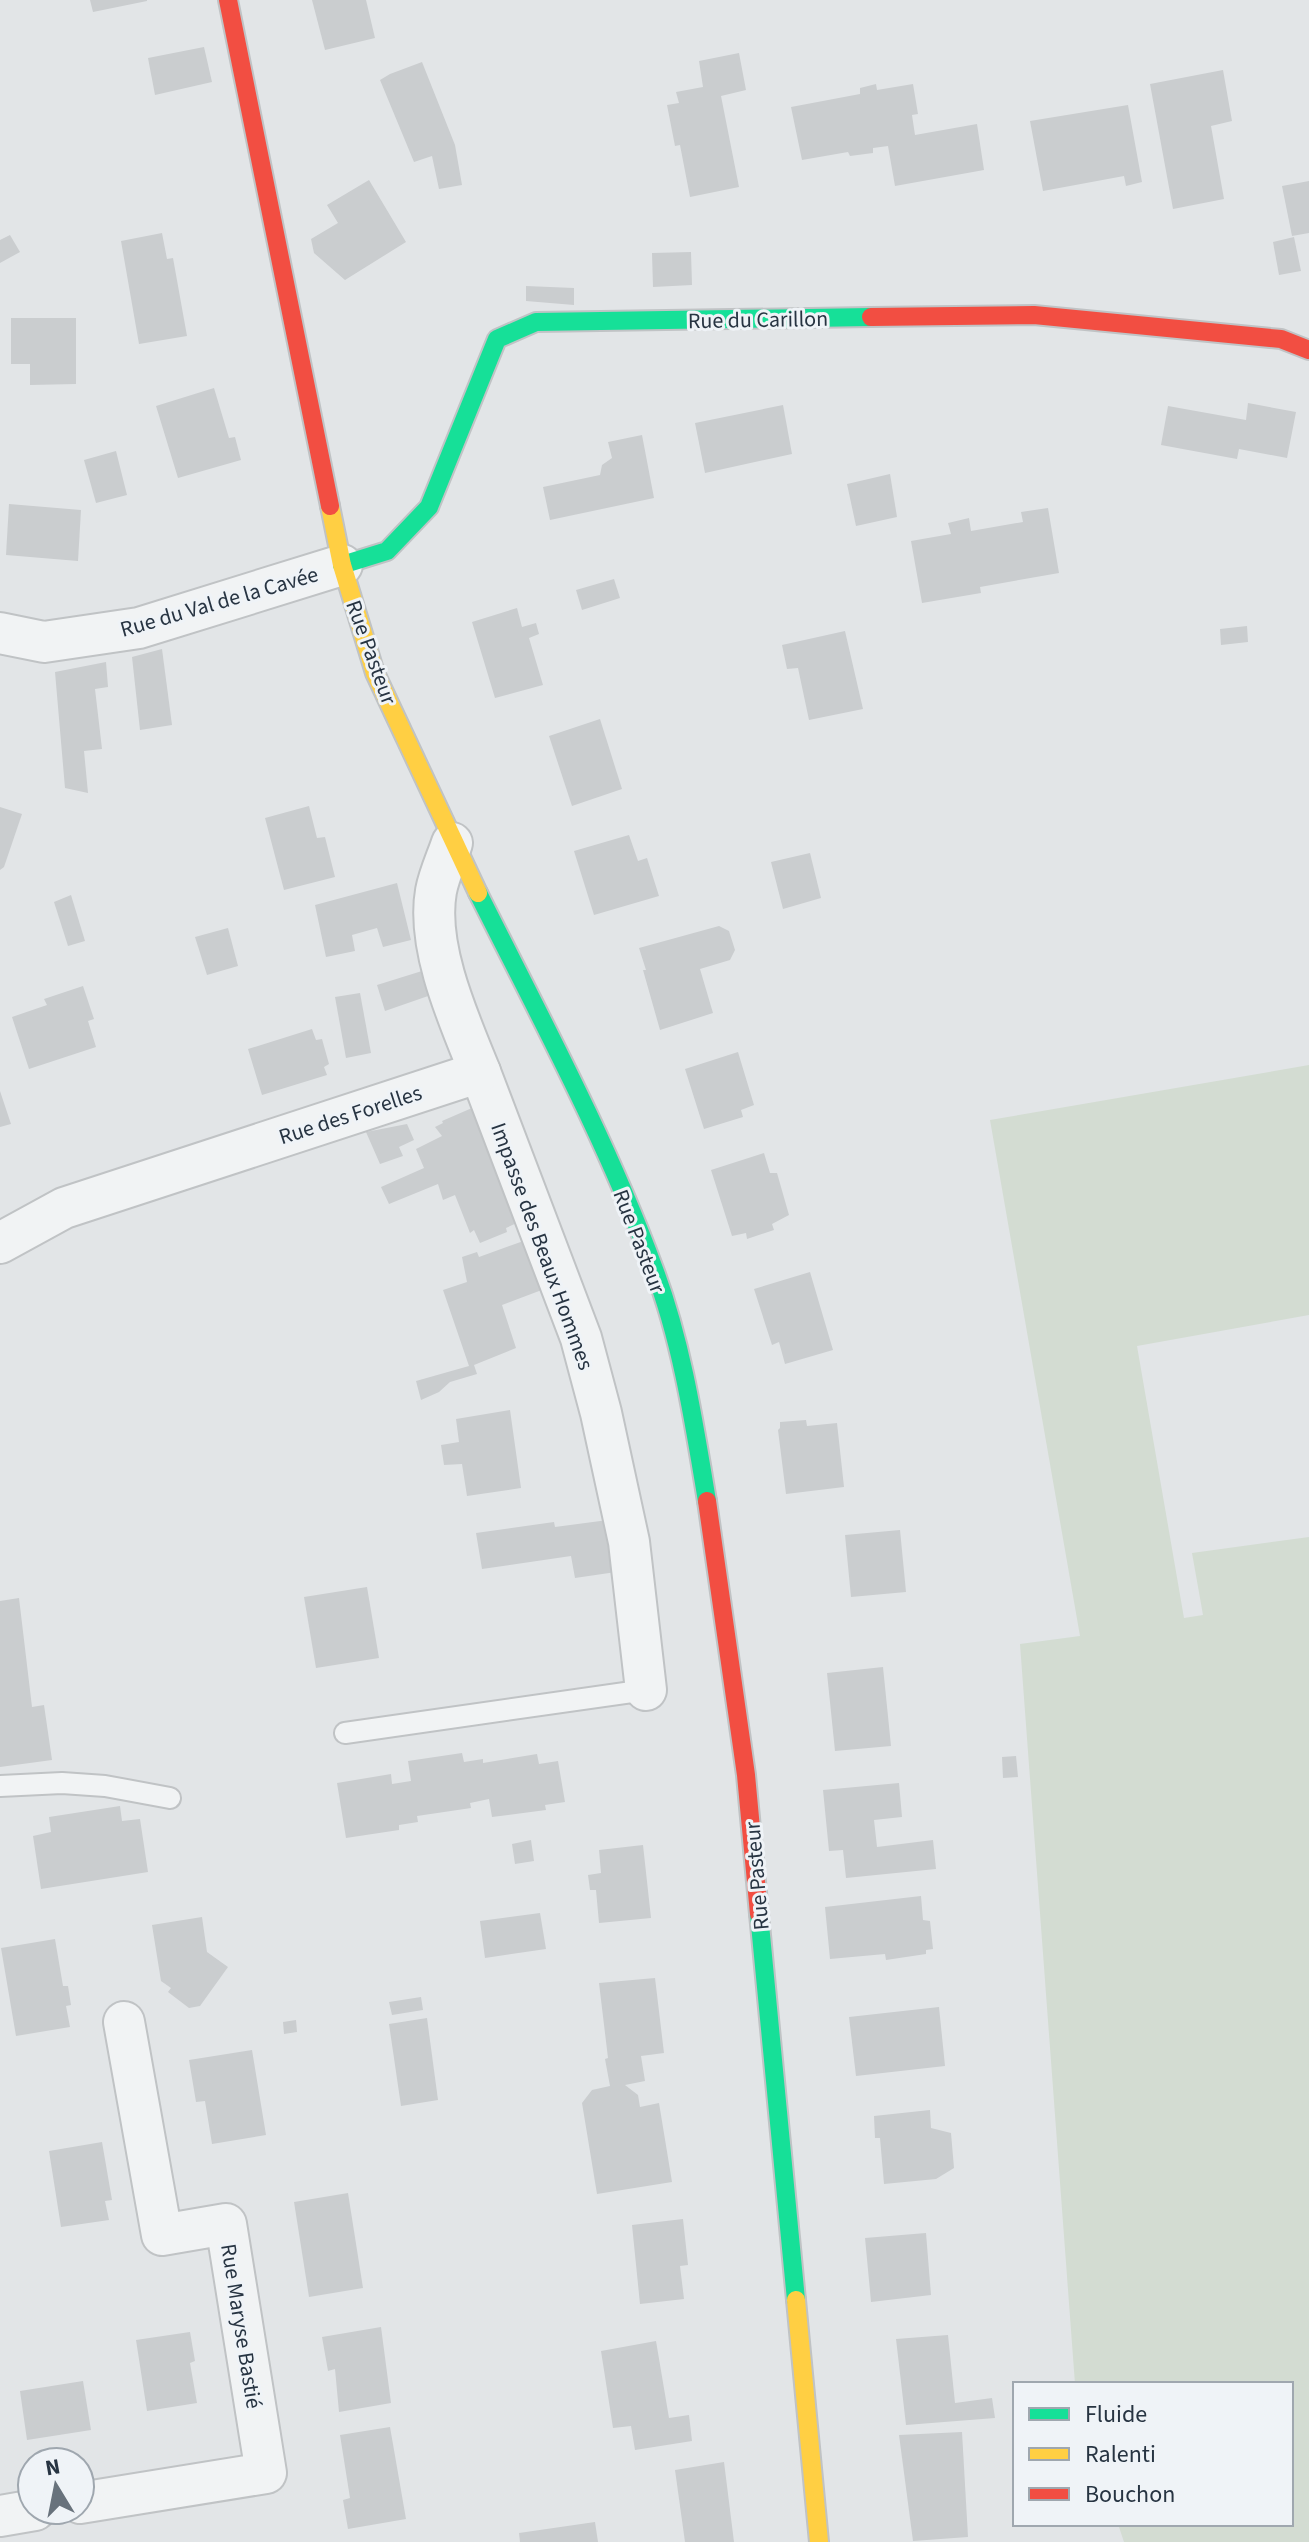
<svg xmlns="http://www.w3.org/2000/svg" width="1309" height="2542" font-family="'Source Sans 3',sans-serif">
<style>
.green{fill:#d3dcd2}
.building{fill:#cacdcf}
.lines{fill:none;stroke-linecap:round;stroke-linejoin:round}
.lane-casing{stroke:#c0c3c5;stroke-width:24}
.street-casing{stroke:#c0c3c5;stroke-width:44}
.fast-casing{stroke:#c0c3c5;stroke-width:22}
.slow-casing{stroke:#c0c3c5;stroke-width:22}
.jam-casing{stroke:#c0c3c5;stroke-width:22}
.lane{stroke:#f1f3f4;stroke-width:20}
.street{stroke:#f1f3f4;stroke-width:40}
.fast{stroke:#16e098;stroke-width:18}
.slow{stroke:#ffcf43;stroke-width:18}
.jam{stroke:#f24e42;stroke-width:18}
.labels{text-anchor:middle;stroke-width:6;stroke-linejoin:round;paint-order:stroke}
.street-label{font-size:22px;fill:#273442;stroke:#eff3f7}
</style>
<rect width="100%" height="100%" fill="#e2e5e7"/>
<path class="green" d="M1309,1065V1315L1137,1346L1184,1618L1203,1615L1192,1553L1309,1537V2542H1124L1118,2524H1291V2384H1075L1020,1644L1080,1636L990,1120Z"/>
<g class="building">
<path d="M90,0H147V1L93,12Z"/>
<path d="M312,0H366L375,38L325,50Z"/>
<path d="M204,47L212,82L155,95L148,58Z"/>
<path d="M739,53L746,90L721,96L739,187L690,197L680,145L675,146L667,105L679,103L676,92L703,87L699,61Z"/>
<path d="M422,62L455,145L462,185L439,189L432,156L414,162L380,80L390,74Z"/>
<path d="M1223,70L1232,121L1211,126L1224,199L1173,209L1150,84Z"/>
<path d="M876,84L877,90L913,84L918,114L912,115L915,135L977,124L984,170L895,186L888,146L873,148V153L850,156L848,152L802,160L791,107L860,94V88Z"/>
<path d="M1128,105L1142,182L1126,186L1124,176L1043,191L1030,121Z"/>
<path d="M369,180L406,242L345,280L314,253L311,239L338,223L327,205Z"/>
<path d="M1309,181V233L1292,236L1282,186Z"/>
<path d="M162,233L167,259L173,258L187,336L139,344L121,241Z"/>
<path d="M10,235L20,252L0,263V240Z"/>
<path d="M1294,237L1301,271L1279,275L1273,242Z"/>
<path d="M691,252L692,285L653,287L652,253Z"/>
<path d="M526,286L574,288V305L526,301Z"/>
<path d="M11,318H76V384L30,385V364H11Z"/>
<path d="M214,388L229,438L235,437L241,460L178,478L156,406Z"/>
<path d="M1248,403L1296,412L1287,458L1239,449L1237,459L1161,445L1168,406L1246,420Z"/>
<path d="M783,405L792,454L705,473L695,423Z"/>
<path d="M642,435L654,498L550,520L543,487L600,475L602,465L612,458L608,442Z"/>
<path d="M116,451L127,495L96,503L84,460Z"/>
<path d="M890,474L897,517L856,526L847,484Z"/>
<path d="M9,504L81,510L78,561L6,555Z"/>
<path d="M1048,508L1059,573L980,587L981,593L922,603L911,541L951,534L948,523L969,518L971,531L1023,522L1021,512Z"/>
<path d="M614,579L620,598L582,610L576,590Z"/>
<path d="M517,608L522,627L536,623L539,634L529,638L543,685L495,698L472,622Z"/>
<path d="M1247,626L1248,642L1221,645L1220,629Z"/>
<path d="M845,631L863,709L809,720L798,668L787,669L782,645Z"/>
<path d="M162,649L172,725L140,730L132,657Z"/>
<path d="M106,662L108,687L95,689L102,749L84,751L88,793L65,788L55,672Z"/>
<path d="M600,719L622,789L572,806L549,736Z"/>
<path d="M309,806L317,838L325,837L335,877L284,890L265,818Z"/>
<path d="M0,807L22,814L4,867L0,870Z"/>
<path d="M629,835L638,861L647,858L659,896L594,915L574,851Z"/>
<path d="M810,853L821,898L783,909L771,862Z"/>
<path d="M397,883L411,940L383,947L377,928L352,935L355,951L326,957L315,905Z"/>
<path d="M71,895L85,941L68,946L54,902Z"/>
<path d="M719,926L729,931L735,950L730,960L700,969L713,1013L660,1030L643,970H646L639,948Z"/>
<path d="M228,928L238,966L207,975L195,937Z"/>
<path d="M422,971L431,995L385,1011L377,985Z"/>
<path d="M83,986L94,1019L88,1021L96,1047L29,1069L12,1017L47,1005L44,999Z"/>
<path d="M360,993L371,1053L346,1058L335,997Z"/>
<path d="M312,1029L316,1040L322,1039L329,1064L324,1067L327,1075L262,1095L248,1049Z"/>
<path d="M738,1052L754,1105L741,1110L743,1117L704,1129L685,1069Z"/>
<path d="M0,1091L11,1124L0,1127Z"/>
<path d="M472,1108L521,1221L506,1228L507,1232L480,1243L474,1230L470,1233L455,1195L443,1200L438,1184L389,1204L381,1187L424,1168L416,1149L442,1136L435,1127L443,1123L442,1121Z"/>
<path d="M407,1124L414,1140L399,1147L403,1156L380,1164L366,1132Z"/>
<path d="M764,1153L770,1173H777L789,1215L772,1224L774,1230L747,1239L746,1233L732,1236L711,1170Z"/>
<path d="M529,1239L547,1288L502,1305L516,1348L474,1365L477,1374L450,1382L439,1392L421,1400L416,1381L469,1366L443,1290L467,1282L462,1257L477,1252L479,1257Z"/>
<path d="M810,1272L833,1350L785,1364L779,1342L772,1345L754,1289Z"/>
<path d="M510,1410L521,1488L467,1496L462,1464L444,1465L441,1445L459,1442L456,1419Z"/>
<path d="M806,1420L807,1426L837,1423L844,1487L786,1494L778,1430L780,1428V1422Z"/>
<path d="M608,1520L616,1572L575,1578L571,1556L482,1569L476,1533L554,1522L555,1527Z"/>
<path d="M900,1530L906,1592L851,1597L845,1535Z"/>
<path d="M367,1587L379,1658L316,1668L304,1597Z"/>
<path d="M19,1598L32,1707L44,1705L52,1760L0,1767V1601Z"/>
<path d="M883,1667L891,1746L835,1751L827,1673Z"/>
<path d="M462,1753L464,1762L483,1759V1763L537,1754L539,1764L558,1761L565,1802L545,1805L546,1810L492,1817L489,1799L470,1803L471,1808L417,1816L418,1822L399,1825V1830L346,1838L337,1783L391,1774L392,1784L411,1781L408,1761Z"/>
<path d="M1016,1756L1018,1777L1003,1778L1002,1757Z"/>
<path d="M899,1783L902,1817L874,1820L877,1847L933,1840L936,1869L846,1878L843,1850L829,1851L823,1790Z"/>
<path d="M120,1806L122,1821L140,1819L148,1872L41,1889L33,1836L51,1832L49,1817Z"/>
<path d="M531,1840L534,1861L515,1864L512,1844Z"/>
<path d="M643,1845L651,1918L599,1923L596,1890H590L588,1875L601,1873L599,1850Z"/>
<path d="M921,1896L923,1920L930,1921L933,1949L926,1950V1954L886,1960L885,1954L830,1959L825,1907Z"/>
<path d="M540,1913L546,1949L485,1958L480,1921Z"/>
<path d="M202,1917L207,1952L228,1967L200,2006L189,2008L168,1992L171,1988L161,1981L152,1925Z"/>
<path d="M55,1939L63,1986H68L71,2005L66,2006L70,2027L16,2036L1,1948Z"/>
<path d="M655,1978L664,2053L641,2056L645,2081L625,2085L638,2095L640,2107L659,2103L672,2182L597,2194L582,2103L592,2090L610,2086L605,2059L608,2058L599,1983Z"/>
<path d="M421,1997L423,2010L392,2015L389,2002Z"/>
<path d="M939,2007L945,2066L856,2076L849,2017Z"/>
<path d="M427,2018L438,2100L401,2106L389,2024Z"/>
<path d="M296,2020L297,2032L284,2034L283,2022Z"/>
<path d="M252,2050L266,2135L212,2144L205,2101L196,2102L189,2060Z"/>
<path d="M930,2110L931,2128L951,2133L954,2168L936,2179L884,2184L880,2138H875L874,2116Z"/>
<path d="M102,2142L112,2200L105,2201L109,2220L61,2227L49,2151Z"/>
<path d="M348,2193L363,2288L309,2297L294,2202Z"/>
<path d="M683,2219L688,2265L680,2266L684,2299L640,2304L632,2225Z"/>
<path d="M926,2233L931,2295L871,2302L865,2238Z"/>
<path d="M381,2327L391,2403L339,2412L335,2369L328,2371L322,2337Z"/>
<path d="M190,2332L195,2361L190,2363L197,2403L147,2411L136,2340Z"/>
<path d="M948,2335L955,2403L992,2398L995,2418L906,2425L896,2339Z"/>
<path d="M656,2341L669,2418L689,2415L692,2441L635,2450L631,2426L613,2428L601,2351Z"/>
<path d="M83,2381L91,2430L27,2440L20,2391Z"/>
<path d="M390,2427L406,2519L348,2529L343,2500L350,2498L340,2435Z"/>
<path d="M962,2432L968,2537L913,2541L899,2435Z"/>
<path d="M724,2462L734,2542H685L675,2470Z"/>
<path d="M595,2522L598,2542H520L519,2533Z"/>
</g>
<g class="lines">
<g class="lane-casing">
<g id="lane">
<path d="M345,1733L646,1690"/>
<path d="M0,1786L62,1783L105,1786L170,1798"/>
</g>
</g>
<g class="street-casing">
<g id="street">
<path d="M0,633L44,642L139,628L342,565"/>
<path d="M480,1072L581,1338L601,1413L629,1542L646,1690"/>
<path d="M0,1243L64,1208L480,1072C459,1020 426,947 436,891C439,875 447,858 452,843"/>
<path d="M80,2503L266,2473L226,2224L162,2235L124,2022"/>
<path d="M0,2516L35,2510"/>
</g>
</g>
<g class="fast-casing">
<g id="fast">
<path d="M342,565L387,551L429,507L497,339L536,322L871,317"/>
<path d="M478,893C540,1017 606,1139 654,1269C682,1343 694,1423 707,1501"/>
<path d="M759,1914L796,2300"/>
</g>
</g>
<g class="slow-casing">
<g id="slow">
<path d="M330,506L342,565L375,673L478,893"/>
<path d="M796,2300L819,2542"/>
</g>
</g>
<g class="jam-casing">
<g id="jam">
<path d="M228,0L330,506"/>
<path d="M871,317L1034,315L1281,339L1309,350"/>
<path d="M707,1501L746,1775L759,1914"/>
</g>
</g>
<use href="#lane" class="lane"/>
<use href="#street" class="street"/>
<use href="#fast" class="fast"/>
<use href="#slow" class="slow"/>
<use href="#jam" class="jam"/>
</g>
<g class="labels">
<g class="street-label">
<text transform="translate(758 319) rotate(-1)" y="8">Rue du Carillon</text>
<text transform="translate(219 601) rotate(-16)" y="8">Rue du Val de la Cavée</text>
<text transform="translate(372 652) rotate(70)" y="8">Rue Pasteur</text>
<text transform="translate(350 1114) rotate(-18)" y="8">Rue des Forelles</text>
<text transform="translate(640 1241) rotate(69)" y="8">Rue Pasteur</text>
<text transform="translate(543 1246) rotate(70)" y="8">Impasse des Beaux Hommes</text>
<text transform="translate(756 1876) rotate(-95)" y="8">Rue Pasteur</text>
<text transform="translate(242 2326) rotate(81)" y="8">Rue Maryse Bastié</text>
</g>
</g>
<rect x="1013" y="2382" width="280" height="144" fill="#eff3f7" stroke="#9fa7af" stroke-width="2"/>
<rect x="1029" y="2408" width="40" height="12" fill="#16e098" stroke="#9fa7af" stroke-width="2"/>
<text x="1085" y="2422" font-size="24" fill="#273442">Fluide</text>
<rect x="1029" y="2448" width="40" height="12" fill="#ffcf43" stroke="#9fa7af" stroke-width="2"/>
<text x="1085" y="2462" font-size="24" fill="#273442">Ralenti</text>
<rect x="1029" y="2488" width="40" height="12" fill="#f24e42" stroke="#9fa7af" stroke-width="2"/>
<text x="1085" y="2502" font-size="24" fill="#273442">Bouchon</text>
<g transform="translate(56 2486) rotate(350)"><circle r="38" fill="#eff3f7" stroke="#9fa7af" stroke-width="2"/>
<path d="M0-6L14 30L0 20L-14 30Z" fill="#68727c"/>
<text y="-12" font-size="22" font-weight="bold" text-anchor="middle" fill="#273442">N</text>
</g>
</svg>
